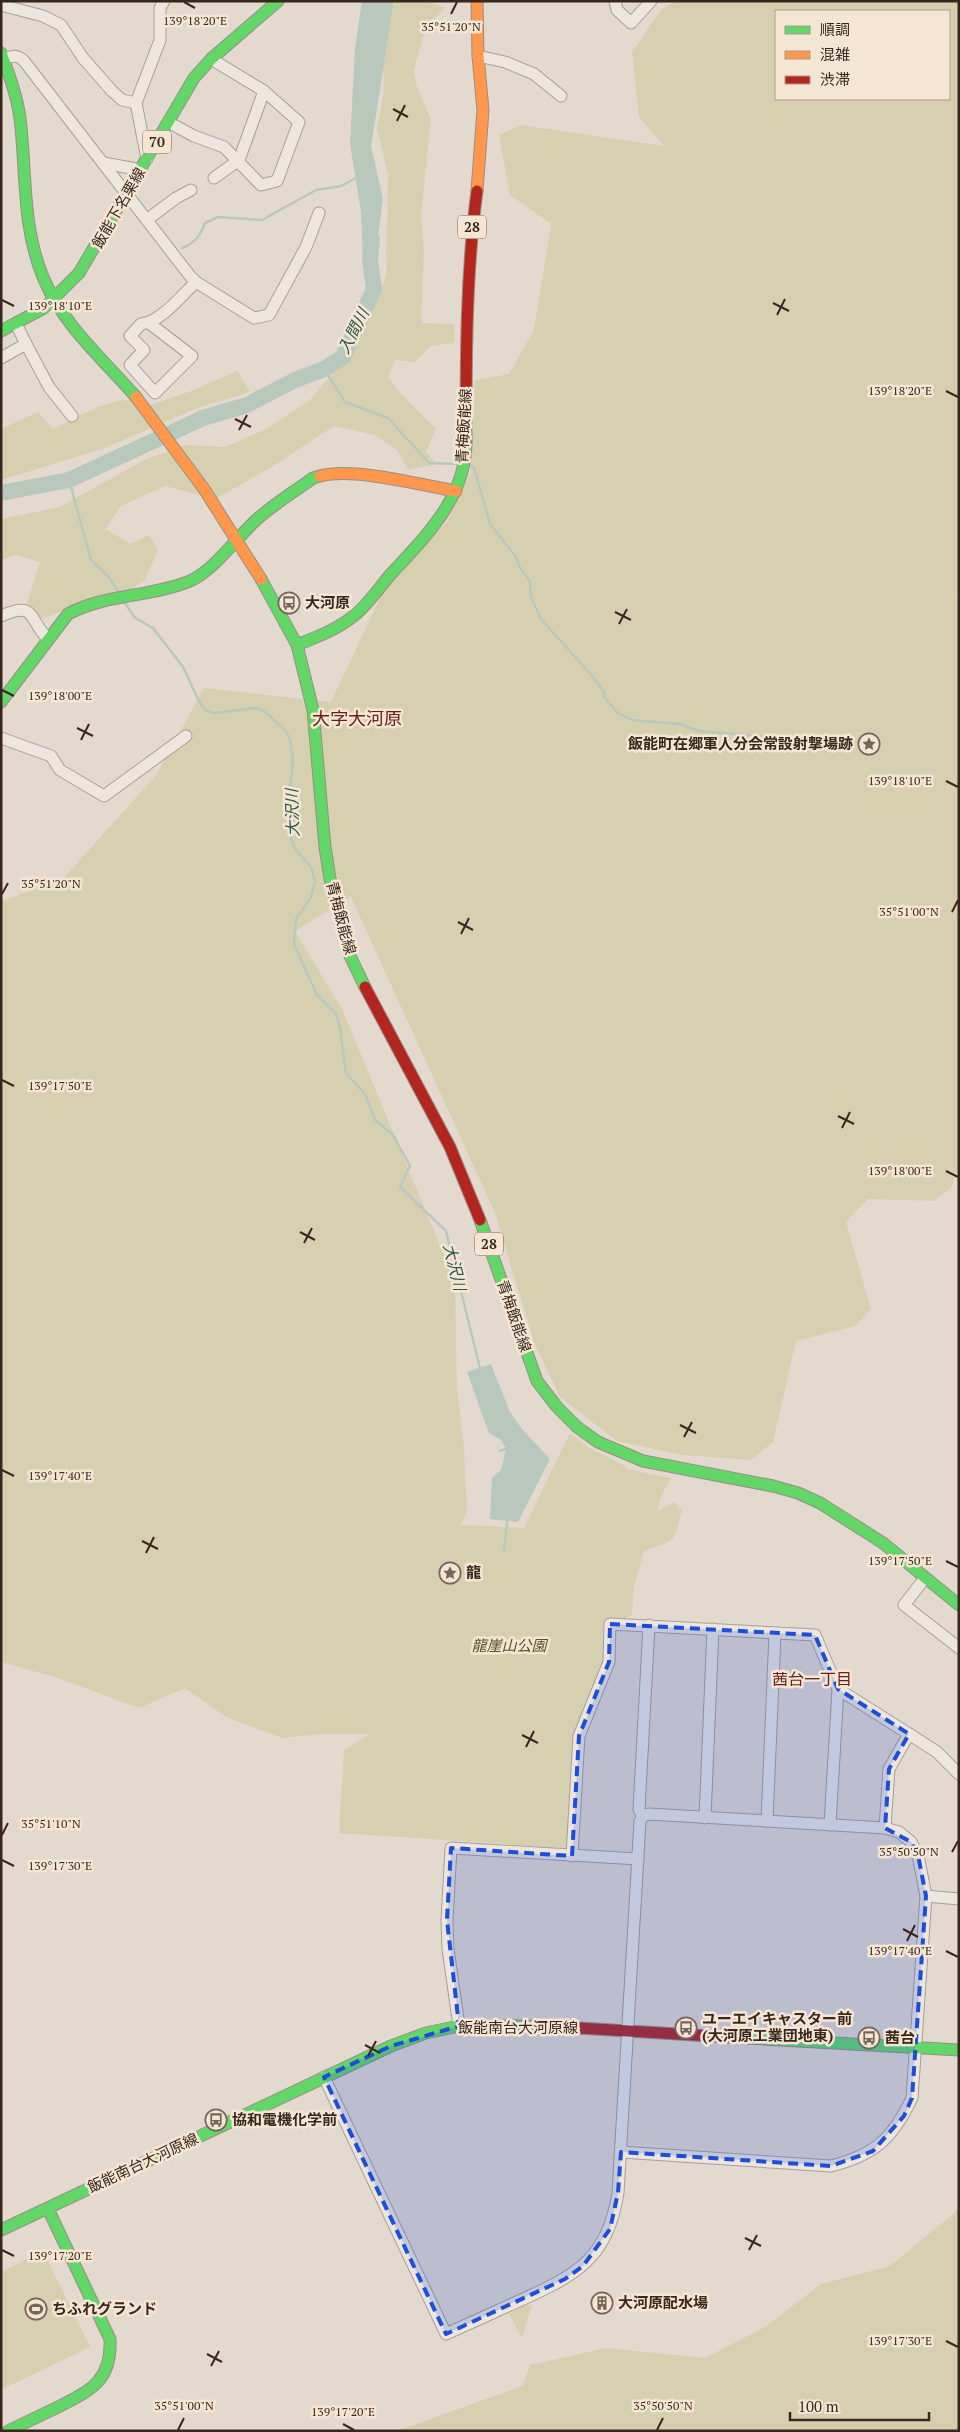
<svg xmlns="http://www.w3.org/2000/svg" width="960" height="2432" font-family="'PT Serif','Noto Sans JP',serif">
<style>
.green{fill:#d7d0b0;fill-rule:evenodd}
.water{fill:#b9c8bc}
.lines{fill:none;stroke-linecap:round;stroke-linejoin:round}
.stream{stroke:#b9c8bc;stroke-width:2.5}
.river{stroke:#b9c8bc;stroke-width:16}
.street-casing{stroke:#a99f97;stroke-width:13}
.fast-casing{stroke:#998e86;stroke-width:13}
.slow-casing{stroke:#998e86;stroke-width:13}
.jam-casing{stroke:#998e86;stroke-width:13}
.street{stroke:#ece6df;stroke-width:11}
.fast{stroke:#63d668;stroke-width:11}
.slow{stroke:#ff974d;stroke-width:11}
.jam{stroke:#b3261e;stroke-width:11}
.marked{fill:#1d4ed8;fill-opacity:0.2;stroke:#1d4ed8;stroke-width:4;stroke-dasharray:10 6;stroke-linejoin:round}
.ticks{fill:none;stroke:#39271e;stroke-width:2}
.labels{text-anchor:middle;stroke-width:5;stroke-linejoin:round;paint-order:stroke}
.shield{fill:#f5e6d4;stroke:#716055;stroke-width:1}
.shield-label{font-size:14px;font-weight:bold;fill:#39271e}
.street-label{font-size:15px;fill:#39271e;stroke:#f5e6d4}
.poi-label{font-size:15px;font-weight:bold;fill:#39271e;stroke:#f5e6d4;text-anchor:start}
.park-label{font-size:15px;font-style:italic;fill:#515525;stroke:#f5e6d4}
.water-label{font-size:16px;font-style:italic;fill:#2e584e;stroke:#f5e6d4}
.neighbourhood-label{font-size:16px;fill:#65211e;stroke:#f5e6d4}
.quarter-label{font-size:18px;fill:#65211e;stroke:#f5e6d4}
.ticks-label{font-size:12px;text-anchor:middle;fill:#39271e;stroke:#f5e6d4;stroke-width:5;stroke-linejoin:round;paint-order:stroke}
</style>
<rect width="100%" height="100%" fill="#e4d9ce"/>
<g class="green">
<path d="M394,1H428L445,8L432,21L424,34L414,70L417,87L431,119L421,215L424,251L421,323L454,324V343L431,346L415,362L395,360L388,377L403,396L436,429L426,452L437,464L408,470L397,450L375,435L334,426L272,467L215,499L165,486L121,506L106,529L130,544L149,535L158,550L145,580L126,592L74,606L42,619L27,603L40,562L15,555L1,560V519L60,507L144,460L186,445L225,447L268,428L310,400L361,338L386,276L388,175L377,128L384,92L383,64Z"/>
<path d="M675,1H959V591L956,595L959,599V1166L951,1188L934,1201L868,1199L846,1222L871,1309L855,1326L796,1341L773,1442L751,1460L682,1455L617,1441L560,1397L534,1342L495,1213L351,897L295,931L343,1011L455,1282L457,1387L464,1448L467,1511L461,1525L524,1528L570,1433L588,1447L625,1466L626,1469L671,1478L662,1494L657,1511L674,1502L682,1510C673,1545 677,1539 644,1551L634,1586L632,1615L622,1621L618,1620L590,1697L569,1845L566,1848L339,1833L344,1750L370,1734H323L282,1738L226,1717L185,1688L139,1708L55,1677L1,1662V901L62,880L157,774L204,688L331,702L387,583L447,522L470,474L475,380L509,374L534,330L551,224L510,195L499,135L521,125L664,146L639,117L632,52L661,10ZM776,11H949V99H776Z"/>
<path d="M237,371L250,392L195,409L102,449L1,480V429L38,412L53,429C81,416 120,389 150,405L194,390Z"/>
<path d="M959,2206V2431H396L523,2386L530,2365L606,2348L705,2358L765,2327L821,2284L890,2266L954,2213Z"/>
<path d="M43,2251L90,2347L1,2390V2272Z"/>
<path d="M526,2305H532L522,2338L509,2314Z"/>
</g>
<g class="water">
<path d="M362,1H394L371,146L383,199L375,259L363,260L361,212L350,144L355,48Z"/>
<path d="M491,1364L510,1412L521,1428L550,1459L518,1522L490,1519L492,1478L501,1470L506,1449L501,1440L489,1433L467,1372Z"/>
</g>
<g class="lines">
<g class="stream">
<path d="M182,248C195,243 200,236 205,223L218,217L262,220L316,190L341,186L358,177"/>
<path d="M324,369L345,402L388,418L429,463L458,464"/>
<path d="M471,466L474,467L490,524L516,557L520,568L530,581L531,597L541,619L594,678L604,692V697L618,713L632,720L680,724L699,731L771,737L792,741H839"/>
<path d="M69,480L91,560L108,576L120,594"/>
<path d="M125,603L135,618L153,628L183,667L198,699L205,710L214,713L255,708L264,711L285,730L290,739L293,760L290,791L295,815L291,839L295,849L311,867L315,881L311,897L296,919L294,944L317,995L336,1014L340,1028L346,1073L365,1094L375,1120L393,1135L410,1166L400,1187L446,1231L480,1368"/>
<path d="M500,1451L506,1449"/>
<path d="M504,1552L507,1521"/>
</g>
<path class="river" d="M1,493L69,480L203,418L247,405L295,380L324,369L343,357L374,289L370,260L372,239"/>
<g class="street-casing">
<g id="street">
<path d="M615,1L617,10L631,23L651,1"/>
<path d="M1,5L43,16L61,25L83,58L112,91L122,100L136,103L147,159"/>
<path d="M478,56L505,62L534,74L561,96"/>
<path d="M4,59C12,56 17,54 24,61L190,276L196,282L254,318L269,315L306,247L319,213"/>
<path d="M136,103L160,40V8L164,1"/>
<path d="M168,122L194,136L224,147L261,185L277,181L299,122L264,91L211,59"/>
<path d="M104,163L141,170"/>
<path d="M214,178L239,160L264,91"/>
<path d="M148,219L176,198L191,190"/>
<path d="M149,323L192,356L155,393L130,365L144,350L130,336L141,324C161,322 181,296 196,282"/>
<path d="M26,344L49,387L72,416"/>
<path d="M1,358L26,344L16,324"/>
<path d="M1,616C37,600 28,620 48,639"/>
<path d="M1,738L51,756L60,770L104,796L186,736"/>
<path d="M925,1578L904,1605L959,1648"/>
<path d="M705,1818L713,1629"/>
<path d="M767,1821L775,1633"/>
<path d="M830,1825L838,1689L909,1734"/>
<path d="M885,1828L889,1769L909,1734L937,1752L959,1774"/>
<path d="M572,1856L579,1736L609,1662L610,1624L815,1635L838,1689"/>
<path d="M926,1896L959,1899"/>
<path d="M459,2026L448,1949L447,1920L451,1848L638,1859"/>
<path d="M324,2077L446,2334C470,2323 495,2312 519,2301C576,2275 607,2260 618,2193L640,1821L643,1816L639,1810L649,1625"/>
<path d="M621,2152L831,2166C875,2155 893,2138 912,2098L926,1896L918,1855L911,1842L899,1832L885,1828L649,1814L643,1816"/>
</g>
</g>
<g class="fast-casing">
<g id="fast">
<path d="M1,53C10,77 19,101 21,127C26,177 23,229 43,277C62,324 103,359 136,397"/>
<path d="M1,331L44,308L79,273L194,78L211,59L278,1"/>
<path d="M261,579L297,645"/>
<path d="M1,702L68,614C105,594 151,597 190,581C213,571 236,539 254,522C272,505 294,492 313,478L320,476"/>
<path d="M365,987L350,956L330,879L325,847L313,710L297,645C317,637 338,629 355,615C368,604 379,588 390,575C425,537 466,498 466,442"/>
<path d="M480,1220L537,1381L557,1407L577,1427L598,1442L643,1461L773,1486L798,1493L820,1503L883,1543L959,1605"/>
<path d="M727,2037L959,2050"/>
<path d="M1,2230L391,2046L426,2033L459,2026H546"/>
<path d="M8,2431C25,2423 41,2415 58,2407C91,2390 112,2381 110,2339L48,2209"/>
</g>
</g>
<g class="slow-casing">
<g id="slow">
<path d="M477,191L483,110L478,56L477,1"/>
<path d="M136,397L204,489L261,579"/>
<path d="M320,476C354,467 420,485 456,491"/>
</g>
</g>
<g class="jam-casing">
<g id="jam">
<path d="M466,442C466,358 466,274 477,191"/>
<path d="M365,987L450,1147L480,1220"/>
<path d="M546,2026L727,2037"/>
</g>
</g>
<use href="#street" class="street"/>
<use href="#fast" class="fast"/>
<use href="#slow" class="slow"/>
<use href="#jam" class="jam"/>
</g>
<path class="marked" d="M610,1624L815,1635L838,1689L909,1734L889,1769L885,1828L911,1842L918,1855L926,1896L912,2098L904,2116L873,2151L831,2166L621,2152L618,2193L610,2229L583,2266L565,2279L446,2334L324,2077L391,2046L459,2026L447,1920L451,1848L572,1856L579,1736L609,1662Z"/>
<path class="ticks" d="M184,2L195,8M451,14L457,2M393,109L408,117M397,121L405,105M2,300L14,306M773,303L789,311M777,315L785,299M946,391L958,397M235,419L251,427M239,430L247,415M615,612L631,620M619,624L627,609M2,690L14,696M77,728L93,736M81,740L89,724M946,781L958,787M2,894L8,883M952,912L958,900M458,922L473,930M461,934L469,918M2,1080L14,1086M838,1116L854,1124M842,1128L850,1112M946,1171L958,1177M300,1232L315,1240M304,1243L312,1228M680,1425L696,1433M684,1437L692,1422M2,1470L14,1476M142,1541L158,1549M146,1553L154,1537M946,1561L958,1567M522,1735L538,1743M526,1747L534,1731M2,1835L8,1823M952,1852L958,1841M2,1860L14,1866M903,1929L918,1937M907,1941L915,1925M946,1951L958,1957M365,2045L380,2053M368,2056L376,2041M745,2238L761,2246M2,2250L14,2256M749,2250L757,2235M946,2341L958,2347M207,2354L222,2362M211,2366L219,2351M343,2424L354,2430M178,2430L184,2418M657,2430L663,2418"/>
<defs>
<g id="bus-ring" transform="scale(1.125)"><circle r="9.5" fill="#f5e6d4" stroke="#75655c" stroke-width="1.5"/><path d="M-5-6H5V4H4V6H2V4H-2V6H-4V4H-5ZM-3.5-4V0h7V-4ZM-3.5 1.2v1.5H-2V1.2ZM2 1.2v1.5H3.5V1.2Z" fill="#75655c"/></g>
<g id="sight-ring" transform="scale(1.125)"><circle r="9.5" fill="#f5e6d4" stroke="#75655c" stroke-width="1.5"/><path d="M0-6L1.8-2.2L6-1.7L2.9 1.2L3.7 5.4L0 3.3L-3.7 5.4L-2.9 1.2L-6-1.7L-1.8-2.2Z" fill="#75655c"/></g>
<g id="building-ring" transform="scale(1.125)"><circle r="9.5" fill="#f5e6d4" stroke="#75655c" stroke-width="1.5"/><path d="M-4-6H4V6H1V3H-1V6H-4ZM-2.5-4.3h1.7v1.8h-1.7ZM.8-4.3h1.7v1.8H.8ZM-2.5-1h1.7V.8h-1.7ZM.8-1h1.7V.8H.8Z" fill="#75655c"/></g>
<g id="stadium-ring" transform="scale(1.125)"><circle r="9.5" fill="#f5e6d4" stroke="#75655c" stroke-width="1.5"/><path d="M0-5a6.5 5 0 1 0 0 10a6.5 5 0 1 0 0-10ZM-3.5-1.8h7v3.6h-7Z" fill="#75655c"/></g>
</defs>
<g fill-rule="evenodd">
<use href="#bus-ring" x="289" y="603"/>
<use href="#sight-ring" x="869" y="744"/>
<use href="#sight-ring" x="450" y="1573"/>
<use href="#bus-ring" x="686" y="2028"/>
<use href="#bus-ring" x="869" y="2038"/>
<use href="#bus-ring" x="216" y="2120"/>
<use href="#building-ring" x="602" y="2303"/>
<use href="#stadium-ring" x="36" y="2309"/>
</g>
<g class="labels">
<g class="shield">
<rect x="143" y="130.5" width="28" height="23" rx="4"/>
<rect x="458" y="215.5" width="28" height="23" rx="4"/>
<rect x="475" y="1232.5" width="28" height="23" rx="4"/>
</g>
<g class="shield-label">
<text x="157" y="147">70</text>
<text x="472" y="232">28</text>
<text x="489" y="1249">28</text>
</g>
<g class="street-label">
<text transform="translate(119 208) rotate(-60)" y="5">飯能下名栗線</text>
<text transform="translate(464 426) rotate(-87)" y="5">青梅飯能線</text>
<text transform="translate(341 918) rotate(75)" y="5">青梅飯能線</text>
<text transform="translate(514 1316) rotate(71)" y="5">青梅飯能線</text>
<text x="518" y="2033">飯能南台大河原線</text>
<text transform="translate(143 2163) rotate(-25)" y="5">飯能南台大河原線</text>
</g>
<g class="poi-label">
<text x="305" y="608">大河原</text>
<text x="853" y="749" text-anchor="end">飯能町在郷軍人分会常設射撃場跡</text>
<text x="466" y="1578">龍</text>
<text x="702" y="2024">ユーエイキャスター前<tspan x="702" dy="17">(大河原工業団地東)</tspan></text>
<text x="885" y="2043">茜台</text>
<text x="232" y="2125">協和電機化学前</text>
<text x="618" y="2308">大河原配水場</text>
<text x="52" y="2314">ちふれグランド</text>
</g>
<g class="park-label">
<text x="509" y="1651">龍崖山公園</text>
</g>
<g class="water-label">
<text transform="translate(353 331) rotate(-63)" y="6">入間川</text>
<text transform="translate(292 813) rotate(-92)" y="6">大沢川</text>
<text transform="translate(455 1267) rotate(76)" y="6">大沢川</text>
</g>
<g class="neighbourhood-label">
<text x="812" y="1685">茜台一丁目</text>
</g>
<g class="quarter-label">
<text x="357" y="725">大字大河原</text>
</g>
</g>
<g class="ticks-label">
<text x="195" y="25">139°18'20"E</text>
<text x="451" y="31">35°51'20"N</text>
<text x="60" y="310">139°18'10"E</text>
<text x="900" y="395">139°18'20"E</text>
<text x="60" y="700">139°18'00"E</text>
<text x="900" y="785">139°18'10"E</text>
<text x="51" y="888">35°51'20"N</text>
<text x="909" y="916">35°51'00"N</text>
<text x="60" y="1090">139°17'50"E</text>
<text x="900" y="1175">139°18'00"E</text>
<text x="60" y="1480">139°17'40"E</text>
<text x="900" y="1565">139°17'50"E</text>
<text x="51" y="1828">35°51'10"N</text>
<text x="909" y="1856">35°50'50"N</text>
<text x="60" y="1870">139°17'30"E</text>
<text x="900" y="1955">139°17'40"E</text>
<text x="60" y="2260">139°17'20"E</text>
<text x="900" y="2345">139°17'30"E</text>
<text x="184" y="2410">35°51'00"N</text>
<text x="663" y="2410">35°50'50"N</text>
<text x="343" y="2416">139°17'20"E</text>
</g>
<rect width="960" height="2432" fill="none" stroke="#39271e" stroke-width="5"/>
<rect x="775" y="10" width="175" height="90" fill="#f5e6d4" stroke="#aa9a8b"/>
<rect x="785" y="26" width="25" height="8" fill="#63d668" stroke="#aa9a8b"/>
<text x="820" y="35" font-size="15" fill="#39271e">順調</text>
<rect x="785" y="51" width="25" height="8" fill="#ff974d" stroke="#aa9a8b"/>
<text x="820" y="60" font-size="15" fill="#39271e">混雑</text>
<rect x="785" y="76" width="25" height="8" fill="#b3261e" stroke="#aa9a8b"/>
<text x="820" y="85" font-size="15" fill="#39271e">渋滞</text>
<path d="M790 2412v8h139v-8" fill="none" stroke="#39271e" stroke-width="2.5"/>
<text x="798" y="2412" font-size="15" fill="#39271e" stroke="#f5e6d4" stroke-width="4" paint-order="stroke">100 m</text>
</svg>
